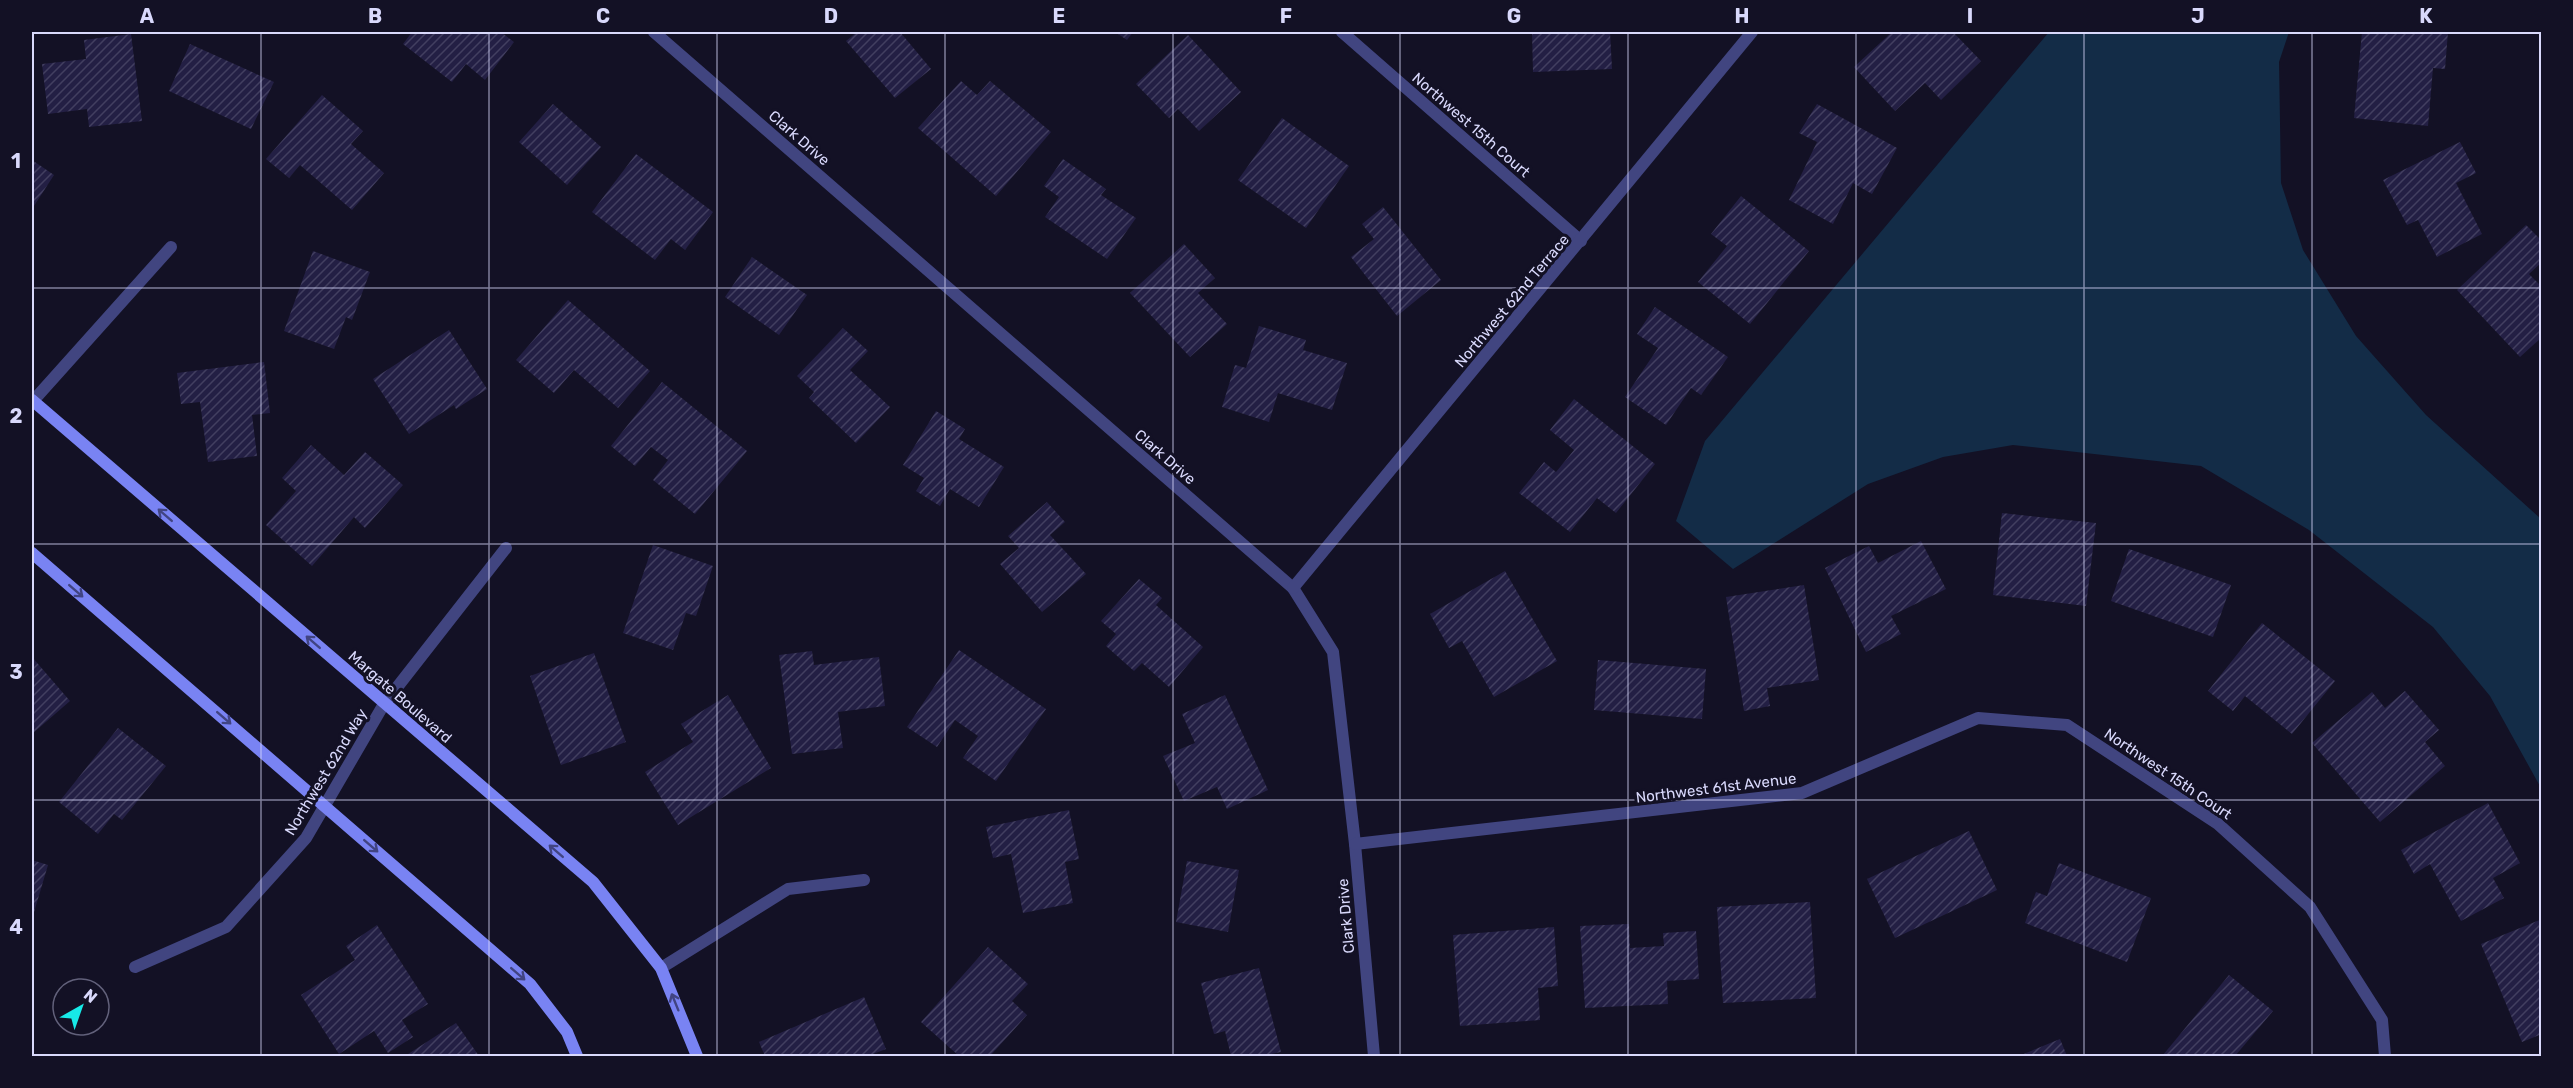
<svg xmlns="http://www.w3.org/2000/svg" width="2573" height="1088" font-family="Rubik,sans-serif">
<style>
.water{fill:#132c47}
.building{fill:url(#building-hatch)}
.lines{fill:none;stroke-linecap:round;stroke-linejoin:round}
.street{stroke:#414580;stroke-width:12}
.secondary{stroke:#7983f3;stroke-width:12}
.oneway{stroke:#414482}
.grid{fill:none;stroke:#d9d9fc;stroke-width:1.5;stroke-opacity:0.55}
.labels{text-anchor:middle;stroke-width:6;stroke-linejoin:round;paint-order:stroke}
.street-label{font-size:15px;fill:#d9d9fc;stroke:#131125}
.neatline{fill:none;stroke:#d9d9fc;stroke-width:2}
.grid-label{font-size:20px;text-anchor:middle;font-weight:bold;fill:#d9d9fc}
</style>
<defs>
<pattern id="building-hatch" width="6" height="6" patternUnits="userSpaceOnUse" patternTransform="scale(1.5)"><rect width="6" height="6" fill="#231f44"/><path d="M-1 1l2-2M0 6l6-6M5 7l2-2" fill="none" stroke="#423f60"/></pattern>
</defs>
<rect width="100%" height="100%" fill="#131125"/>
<path class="water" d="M2049,32H2289L2279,62L2281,183L2303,250L2356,336L2426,415L2541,519V788L2490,696L2433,627L2309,530L2201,466L2013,445L1943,457L1868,484L1733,569L1676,521L1705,441Z"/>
<g class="building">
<path d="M412,32H501L514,42L485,80L466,64L452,82L403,44Z"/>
<path d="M857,32H900L931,69L895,98L846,41Z"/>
<path d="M1115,32H1133L1127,40Z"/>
<path d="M1532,32H1610L1612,69L1533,72Z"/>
<path d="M1892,32H1953L1981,61L1941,100L1925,83L1895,111L1854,67Z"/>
<path d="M2362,32H2448L2445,69L2433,68L2428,126L2354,118Z"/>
<path d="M131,34L142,121L89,127L87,109L48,114L42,64L86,59L84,40Z"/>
<path d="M1188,35L1241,92L1199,131L1178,109L1169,118L1136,84Z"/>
<path d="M190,44L274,82L251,129L169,91Z"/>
<path d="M961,81L977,95L990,81L1051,132L996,196L918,128Z"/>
<path d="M322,95L363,131L351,144L384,173L352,210L300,165L289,178L266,159Z"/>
<path d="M553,104L601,147L567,185L519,142Z"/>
<path d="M1817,104L1897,148L1872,194L1853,183L1833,224L1789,200L1817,142L1799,133Z"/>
<path d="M1282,118L1349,166L1306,228L1238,180Z"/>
<path d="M2460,142L2476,173L2456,183L2482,234L2437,257L2418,220L2407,225L2383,180Z"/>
<path d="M636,154L713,212L685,250L671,239L655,260L592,212Z"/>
<path d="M1063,159L1106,189L1101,195L1136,218L1107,259L1045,217L1059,197L1044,186Z"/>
<path d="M32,160L54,175L32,209Z"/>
<path d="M1741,196L1809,251L1750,324L1698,282L1727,246L1711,234Z"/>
<path d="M1383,207L1441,280L1397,316L1351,257L1374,239L1362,224Z"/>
<path d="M2526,225L2542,241V262L2529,274L2542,287V337L2520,357L2457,290Z"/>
<path d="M1184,244L1215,278L1198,293L1227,324L1190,357L1130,293Z"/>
<path d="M313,251L370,272L352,320L346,317L334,349L284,331Z"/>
<path d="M752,257L807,295L779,335L725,297Z"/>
<path d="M568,300L650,371L618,408L574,370L554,393L516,360Z"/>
<path d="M1655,307L1728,357L1701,395L1691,388L1666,425L1625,397L1658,348L1637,334Z"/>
<path d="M1259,326L1306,340L1303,350L1347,363L1332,410L1278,393L1269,422L1222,407L1235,365L1246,368Z"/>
<path d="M843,328L868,351L850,370L890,407L856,443L809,398L814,392L797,376Z"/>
<path d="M449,330L487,389L456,409L454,405L409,434L373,379Z"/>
<path d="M264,362L270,413L252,415L257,456L208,462L200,402L181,404L177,373Z"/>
<path d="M662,382L747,451L695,514L653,480L668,460L651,447L635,466L611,446Z"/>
<path d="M1574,399L1655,464L1616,513L1597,498L1570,532L1519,493L1544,462L1556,472L1574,450L1550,430Z"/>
<path d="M936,411L965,429L959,439L1004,467L979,507L950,489L940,506L916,491L924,478L903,465Z"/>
<path d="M311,445L344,475L365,452L403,485L365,528L354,517L312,566L266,525L296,491L282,478Z"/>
<path d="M1047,502L1065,522L1050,535L1086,574L1042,612L1000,564L1019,548L1008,536Z"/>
<path d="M2002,513L2096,523L2086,606L1993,595Z"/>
<path d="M1921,541L1946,589L1891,616L1901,634L1866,652L1825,568L1869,546L1878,563Z"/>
<path d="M653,545L713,566L696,616L686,613L673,650L623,633Z"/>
<path d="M2129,549L2231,585L2213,637L2111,601Z"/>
<path d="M1505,571L1557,661L1494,697L1462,641L1449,648L1430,614Z"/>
<path d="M1139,579L1162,598L1156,605L1203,647L1169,687L1142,663L1134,671L1106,646L1116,634L1101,621Z"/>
<path d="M1804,585L1819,680L1767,688L1770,706L1744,711L1726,597Z"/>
<path d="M2262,623L2335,681L2292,734L2245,696L2233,711L2208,691Z"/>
<path d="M959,650L1046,709L996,781L963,758L978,736L955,720L937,747L907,727Z"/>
<path d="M812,651L814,665L879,657L885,706L838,712L843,748L792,754L779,655Z"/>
<path d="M594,653L626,742L561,765L530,676Z"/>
<path d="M32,657L70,701L32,734Z"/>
<path d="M1598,660L1706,669L1702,719L1594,710Z"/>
<path d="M2405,691L2439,730L2425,742L2445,766L2380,822L2312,743L2372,692L2385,708Z"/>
<path d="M728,695L771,768L678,825L645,772L693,742L681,724Z"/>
<path d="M1225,695L1268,790L1227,809L1217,787L1184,801L1163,756L1195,743L1182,714Z"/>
<path d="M118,728L166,766L122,820L114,814L98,834L59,802Z"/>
<path d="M2488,803L2520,863L2493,878L2504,898L2461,921L2430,864L2414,874L2401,850Z"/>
<path d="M1069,810L1079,859L1065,862L1073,903L1023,913L1011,854L993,858L986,827Z"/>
<path d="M1969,831L1997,890L1895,938L1867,879Z"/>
<path d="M32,860L48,865L32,919Z"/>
<path d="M1187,861L1239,870L1228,932L1176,922Z"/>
<path d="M2059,863L2151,898L2127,962L2025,923L2036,892L2047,896Z"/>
<path d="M1810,902L1816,998L1723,1003L1717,907Z"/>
<path d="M2542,919V1034L2522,1042L2481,944Z"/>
<path d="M1629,924L1630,948L1664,946L1663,933L1696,931L1699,979L1667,981L1668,1004L1585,1008L1580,926Z"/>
<path d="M377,925L428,1004L402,1020L413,1037L388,1053L374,1031L339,1054L301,995L355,960L346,946Z"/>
<path d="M1554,927L1558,986L1538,988L1540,1020L1460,1026L1453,935Z"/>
<path d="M988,947L1028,984L1012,1001L1027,1015L990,1056H959L921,1022Z"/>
<path d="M1259,968L1281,1052L1262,1056H1231L1225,1031L1214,1034L1201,983Z"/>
<path d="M2229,975L2273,1011L2235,1056H2165L2163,1055Z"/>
<path d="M864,997L886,1049L868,1056H765L759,1042Z"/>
<path d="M456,1023L479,1056H405Z"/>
<path d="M2060,1039L2067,1056H2019Z"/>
</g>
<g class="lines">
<g class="street">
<path d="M654,32L1293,588L1333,652L1355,844L1374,1056"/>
<path d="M1342,32L1581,241"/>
<path d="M33,401L171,247"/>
<path d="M1293,588L1752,32"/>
<path d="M1355,844L1802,793L1978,718L2067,725L2218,824L2310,907L2382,1020L2385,1056"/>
<path d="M135,967L226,927L306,838L384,704L506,548"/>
<path d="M661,968L788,889L864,880"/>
</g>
<g class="secondary">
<path d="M32,400L593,882L661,968L697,1056"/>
<path d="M32,553L530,984L567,1032L577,1056"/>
</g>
</g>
<defs><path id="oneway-shaft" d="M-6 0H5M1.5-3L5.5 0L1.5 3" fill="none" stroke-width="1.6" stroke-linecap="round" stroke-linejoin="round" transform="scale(1.5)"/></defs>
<g class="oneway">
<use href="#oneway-shaft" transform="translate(165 515) rotate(-139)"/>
<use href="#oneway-shaft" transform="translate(76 591) rotate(41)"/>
<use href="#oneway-shaft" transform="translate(313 642) rotate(-139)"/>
<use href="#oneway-shaft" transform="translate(224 718) rotate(41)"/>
<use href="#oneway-shaft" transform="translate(371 846) rotate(41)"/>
<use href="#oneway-shaft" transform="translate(556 851) rotate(-139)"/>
<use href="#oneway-shaft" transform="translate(518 974) rotate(41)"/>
<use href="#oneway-shaft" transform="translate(675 1002) rotate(-112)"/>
</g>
<path class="grid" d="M261,32V1056M489,32V1056M717,32V1056M945,32V1056M1173,32V1056M1400,32V1056M1628,32V1056M1856,32V1056M2084,32V1056M2312,32V1056M32,288H2542M32,544H2542M32,800H2542"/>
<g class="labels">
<g class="street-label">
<text transform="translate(1471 125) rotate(41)" y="5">Northwest 15th Court</text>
<text transform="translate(799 138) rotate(41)" y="5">Clark Drive</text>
<text transform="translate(1512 301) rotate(-50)" y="5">Northwest 62nd Terrace</text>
<text transform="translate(1165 457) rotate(41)" y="5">Clark Drive</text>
<text transform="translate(400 697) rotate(41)" y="5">Margate Boulevard</text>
<text transform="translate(326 772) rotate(-59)" y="5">Northwest 62nd Way</text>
<text transform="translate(2168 774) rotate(34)" y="5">Northwest 15th Court</text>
<text transform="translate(1716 788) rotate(-7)" y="5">Northwest 61st Avenue</text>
<text transform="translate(1346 916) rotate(-95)" y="5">Clark Drive</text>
</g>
</g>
<rect width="2573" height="1088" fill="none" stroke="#131125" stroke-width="66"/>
<g transform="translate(81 1007) rotate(40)"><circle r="28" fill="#131125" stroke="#62617b" stroke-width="1.5"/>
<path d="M0-4.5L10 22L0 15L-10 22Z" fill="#17eae8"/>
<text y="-9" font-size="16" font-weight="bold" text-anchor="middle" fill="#d9d9fc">N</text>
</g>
<rect x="33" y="33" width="2507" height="1022" class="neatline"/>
<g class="grid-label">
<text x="147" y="23">A</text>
<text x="375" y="23">B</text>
<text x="603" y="23">C</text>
<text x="831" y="23">D</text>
<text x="1059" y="23">E</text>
<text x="1286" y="23">F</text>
<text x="1514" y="23">G</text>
<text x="1742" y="23">H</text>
<text x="1970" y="23">I</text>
<text x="2198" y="23">J</text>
<text x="2426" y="23">K</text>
<text x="16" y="168">1</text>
<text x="16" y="423">2</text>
<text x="16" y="679">3</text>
<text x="16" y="934">4</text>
</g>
</svg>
